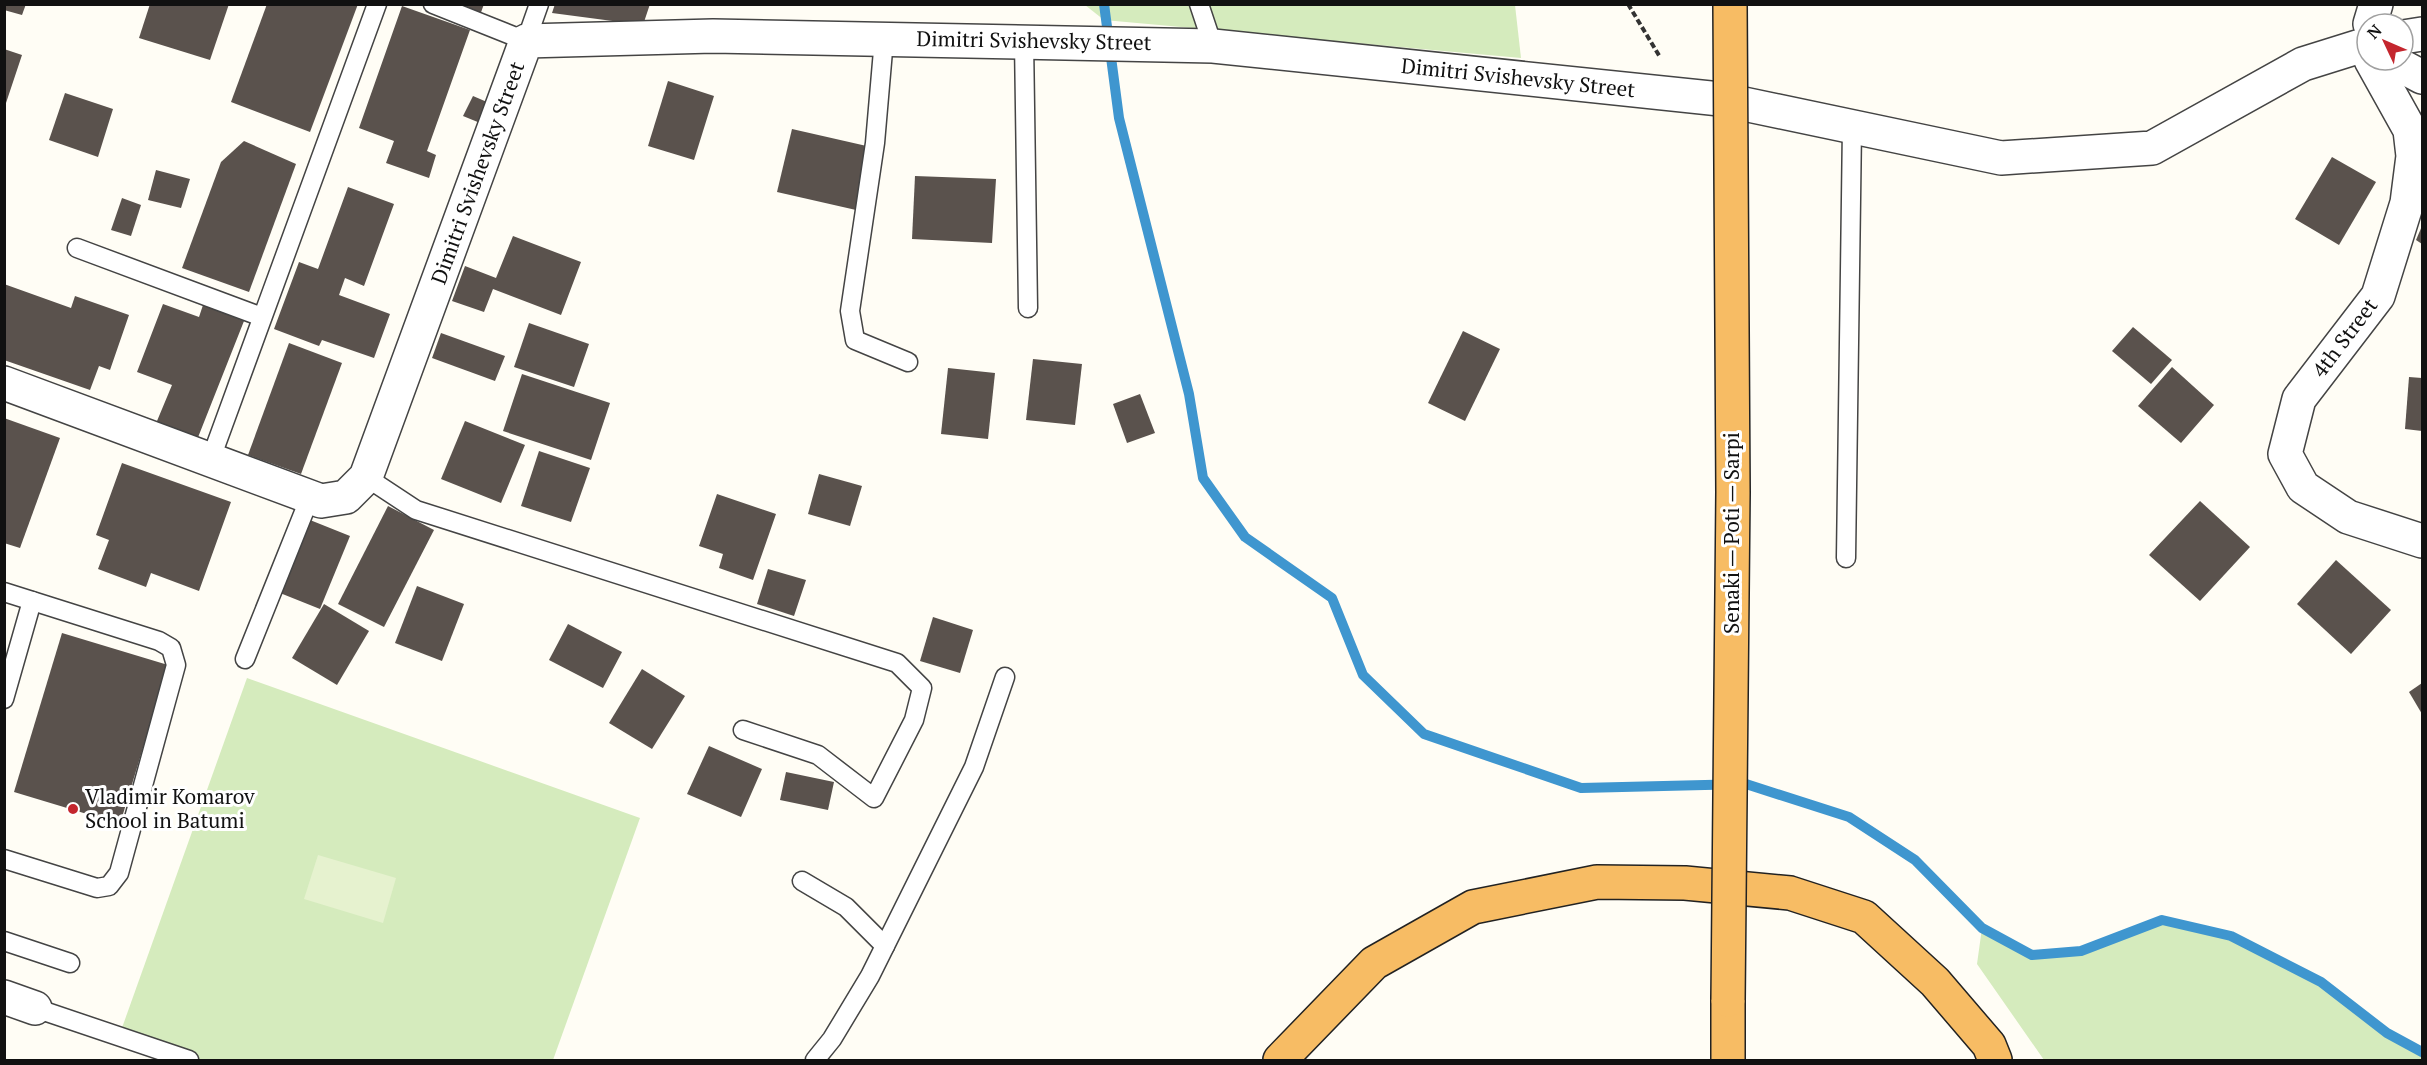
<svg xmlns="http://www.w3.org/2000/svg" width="2427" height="1065" font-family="'PT Serif',serif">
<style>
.grass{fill:#d5ebbd}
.pitch{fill:#e6f2cf}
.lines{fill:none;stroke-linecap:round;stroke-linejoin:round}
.stream{stroke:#3f96cf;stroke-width:10}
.building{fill:#5a524d}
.service-casing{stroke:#444;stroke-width:21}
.minor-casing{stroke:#444;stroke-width:36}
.trunk-casing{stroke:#222;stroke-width:36}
.path{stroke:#333;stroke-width:4;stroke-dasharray:6 3;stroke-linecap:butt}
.service{stroke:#fff;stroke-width:18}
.minor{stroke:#fff;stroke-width:33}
.trunk{stroke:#f7bc64;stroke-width:33}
.trunk-bridge-casing{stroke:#222;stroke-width:36;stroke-linecap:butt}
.trunk-bridge{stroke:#f7bc64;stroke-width:33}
.poi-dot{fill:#c4262e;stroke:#fff;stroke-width:2}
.labels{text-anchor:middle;stroke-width:6;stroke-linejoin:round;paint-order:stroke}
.street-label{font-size:21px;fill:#111;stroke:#fff}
.poi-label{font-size:21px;fill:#111;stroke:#fff;text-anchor:start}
</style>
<rect width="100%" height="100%" fill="#fffdf5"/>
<g class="grass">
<path d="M1085,5H1515L1521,58L1104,20Z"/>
<path d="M247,678L640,818L553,1060H179L118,1039Z"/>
<path d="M2162,920L2231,936L2321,982L2387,1033L2422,1052V1060H2044L1977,964L1982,928L2032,955L2081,951Z"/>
</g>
<path class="pitch" d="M318,855L396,878L383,923L304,899Z"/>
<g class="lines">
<path class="stream" d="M1104,4L1119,118L1189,394L1203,478L1245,537L1332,598L1363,675L1424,734L1581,788L1746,784L1849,817L1915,860L1982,928L2032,955L2081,951L2162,920L2231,936L2321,982L2387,1033L2422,1052"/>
</g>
<g class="building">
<path d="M4,4H26L22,15L4,10Z"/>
<path d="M150,4H229L210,60L139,38Z"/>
<path d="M267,4H358L310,132L231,102Z"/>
<path d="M442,4H484L479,18Z"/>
<path d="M555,4H650L643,25L552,13Z"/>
<path d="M402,6L470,30L427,151L436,155L429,178L386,163L394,141L359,128Z"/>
<path d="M4,49L22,55L5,106H4Z"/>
<path d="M668,81L714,96L694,160L648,146Z"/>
<path d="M65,93L113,109L98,157L49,140Z"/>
<path d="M473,96L494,105L485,125L463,116Z"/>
<path d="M792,129L871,147L856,210L777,192Z"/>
<path d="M244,141L296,164L249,292L182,268L221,162Z"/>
<path d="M2332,157L2376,182L2339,245L2295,219Z"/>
<path d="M156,170L190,179L181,208L148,200Z"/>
<path d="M915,176L996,179L992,243L912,239Z"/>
<path d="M348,187L394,204L364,286L345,278L339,295L390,314L374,358L322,340L319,346L274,329L299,262L318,269Z"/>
<path d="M122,198L141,205L131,236L111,230Z"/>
<path d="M2422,226V244L2416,240Z"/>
<path d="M513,236L581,262L561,315L493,289L484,312L452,301L465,266L496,278Z"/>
<path d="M4,284L71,308L75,296L129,315L110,370L99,366L90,390L4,360Z"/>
<path d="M163,304L199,317L203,305L244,321L193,450L152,433L172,385L137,372Z"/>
<path d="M529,323L589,344L574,387L514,367Z"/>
<path d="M2133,327L2172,360L2151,384L2112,351Z"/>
<path d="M1463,331L1500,349L1465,421L1428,403Z"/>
<path d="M441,333L505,356L495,381L432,358Z"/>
<path d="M289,343L342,363L301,474L248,455Z"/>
<path d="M1033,359L1082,364L1075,425L1026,420Z"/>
<path d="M2172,367L2214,405L2181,443L2138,406Z"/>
<path d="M948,368L995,373L988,439L941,434Z"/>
<path d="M522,374L610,403L591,460L503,431Z"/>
<path d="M2409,377L2422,378V431L2405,429Z"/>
<path d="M1140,394L1155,433L1127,443L1113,404Z"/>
<path d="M4,418L60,438L20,548L4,543Z"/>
<path d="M465,421L525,445L501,503L441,479Z"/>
<path d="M539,451L590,468L571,522L521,506Z"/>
<path d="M122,463L231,502L199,591L151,573L146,587L98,569L109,540L96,535Z"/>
<path d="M819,474L862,486L850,526L808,514Z"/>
<path d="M717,494L776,514L753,580L719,568L723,554L699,546Z"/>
<path d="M2200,501L2250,547L2200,601L2149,555Z"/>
<path d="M388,506L434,530L384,627L338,604Z"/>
<path d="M310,520L350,536L320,609L280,593Z"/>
<path d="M2336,560L2391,610L2351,654L2297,604Z"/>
<path d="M768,569L806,580L794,616L757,604Z"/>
<path d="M417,586L464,604L442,661L395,643Z"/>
<path d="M324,604L369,631L337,685L292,658Z"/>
<path d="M933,617L973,630L960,673L920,661Z"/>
<path d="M568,624L622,652L603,688L549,660Z"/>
<path d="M62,633L168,665L120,824L14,792Z"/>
<path d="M642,669L685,696L652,749L609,723Z"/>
<path d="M2422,683V714L2409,692Z"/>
<path d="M709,746L762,769L741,817L687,794Z"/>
<path d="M786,772L834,782L828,810L780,800Z"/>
</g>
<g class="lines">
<g class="service-casing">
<g id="service">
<path d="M433,4L526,41L539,4"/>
<path d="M1199,4L1213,46"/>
<path d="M884,39L875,143L850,311L855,340L908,362"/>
<path d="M1024,41L1028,308"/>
<path d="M77,248L262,317"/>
<path d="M210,461L377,4"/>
<path d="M366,477L416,510L897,663L922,688L914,720L874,798L818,755L743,730"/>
<path d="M1846,558L1852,127"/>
<path d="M4,592L159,641L171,648L176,665L119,873L109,886L97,888L4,859"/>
<path d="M245,659L310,497"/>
<path d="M4,699L32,601"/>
<path d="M802,881L846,907L885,946"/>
<path d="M4,941L70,963"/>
<path d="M35,1008L189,1060"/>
<path d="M815,1060L832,1039L870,976L974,767L1005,677"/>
</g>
</g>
<g class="minor-casing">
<g id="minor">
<path d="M2370,24L2376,4"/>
<path d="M2403,37L2422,34"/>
<path d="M2371,60L2410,130L2413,156L2407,203L2378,296L2299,399L2285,454L2303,487L2348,517L2422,541"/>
<path d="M2390,60L2422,77"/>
<path d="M4,383L321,501L346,497L366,477L526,41L713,36L1213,46L1720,99L2001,158L2152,148L2303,64L2367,44"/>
<path d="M4,997L35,1008"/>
</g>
</g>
<g class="trunk-casing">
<g id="trunk">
<path d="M1728,1000V1060"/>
<path d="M1280,1060L1374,963L1473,907L1597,882L1685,883L1790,893L1864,917L1935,982L1989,1045L1995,1060"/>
</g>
</g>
<path class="path" d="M1628,4L1660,57"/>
<use href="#service" class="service"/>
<use href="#minor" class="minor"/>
<use href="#trunk" class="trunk"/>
<g class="trunk-bridge-casing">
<path id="trunk-bridge" d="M1728,1000L1733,492L1730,4"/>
</g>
<use href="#trunk-bridge" class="trunk-bridge"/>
</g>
<circle class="poi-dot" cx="73" cy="809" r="6"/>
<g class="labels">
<g class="street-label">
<text transform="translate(1034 41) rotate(1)" y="7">Dimitri Svishevsky Street</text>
<text transform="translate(1518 78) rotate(6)" y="7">Dimitri Svishevsky Street</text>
<text transform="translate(478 173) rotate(-70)" y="7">Dimitri Svishevsky Street</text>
<text transform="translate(2345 338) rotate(-53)" y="7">4th Street</text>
<text transform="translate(1732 533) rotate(-90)" y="7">Senaki — Poti — Sarpi</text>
</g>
<g class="poi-label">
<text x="85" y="804">Vladimir Komarov<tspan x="85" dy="24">School in Batumi</tspan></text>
</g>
</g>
<rect width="2427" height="1065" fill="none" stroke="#111111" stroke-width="12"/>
<g transform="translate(2385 42) rotate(314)"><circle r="28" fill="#ffffff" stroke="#a0a0a0" stroke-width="1.5"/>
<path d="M0-4.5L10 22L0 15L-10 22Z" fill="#c4262e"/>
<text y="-9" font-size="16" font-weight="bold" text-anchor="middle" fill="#111111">N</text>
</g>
</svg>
